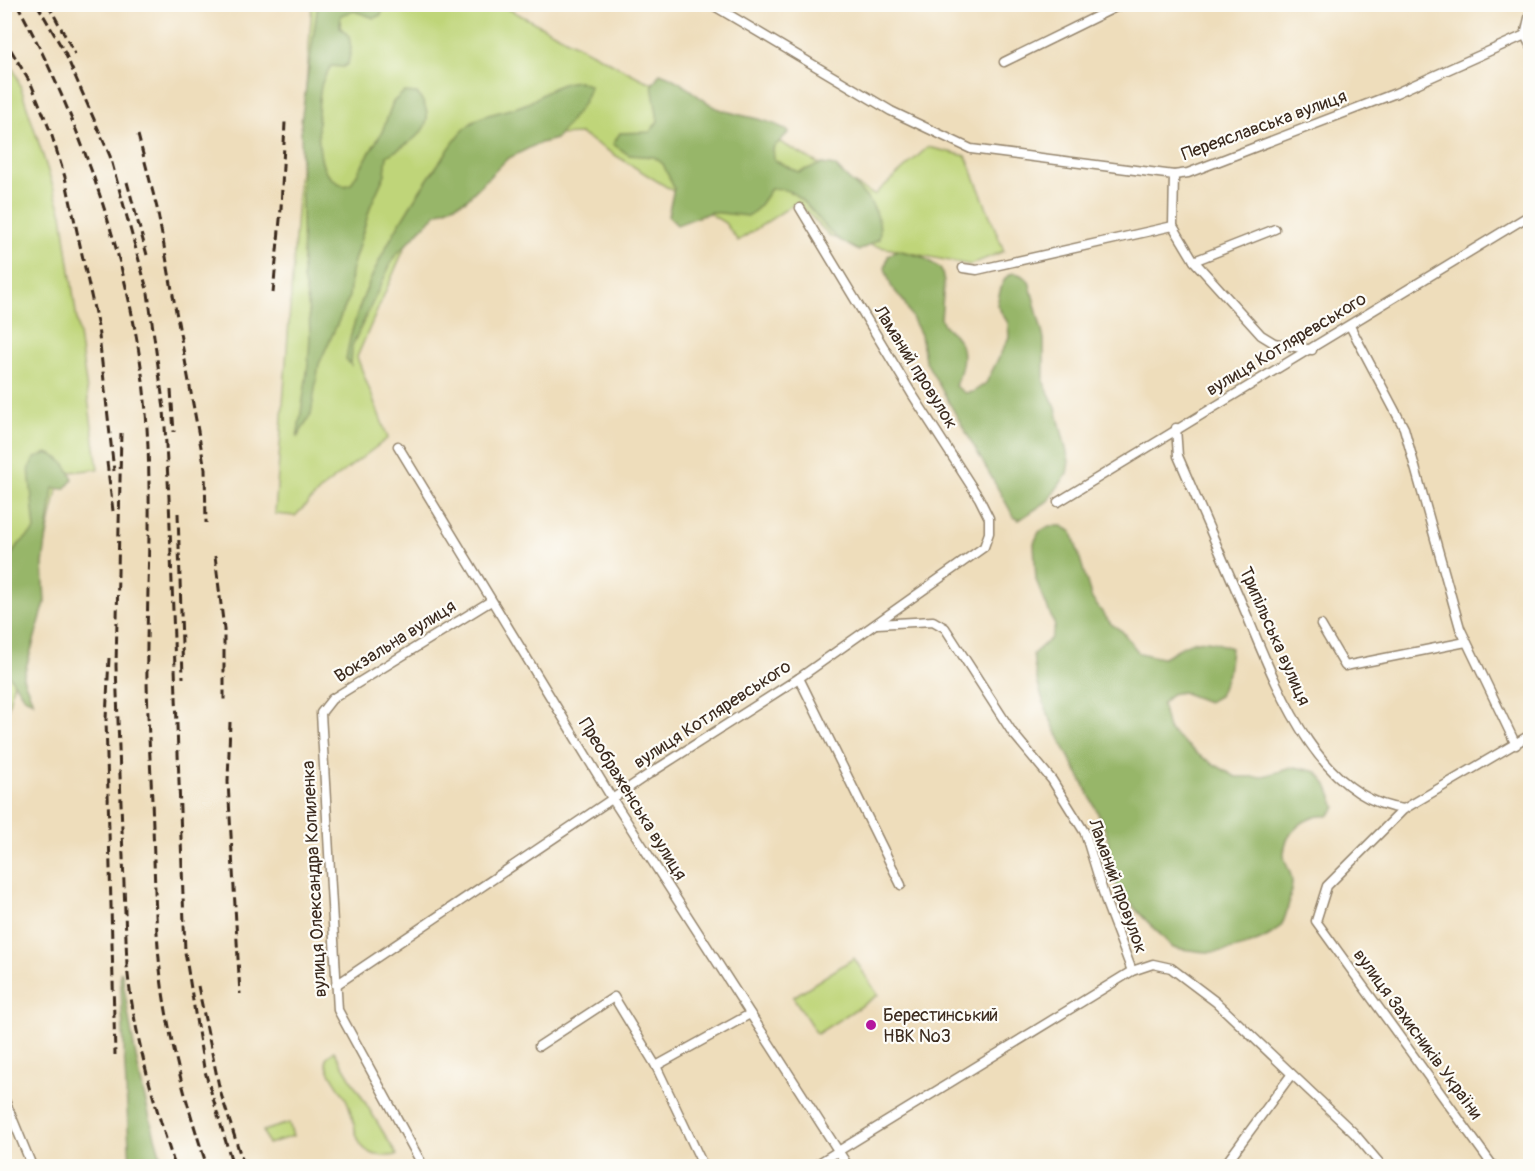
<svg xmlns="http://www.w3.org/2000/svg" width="1535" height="1171" font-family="Pangolin,sans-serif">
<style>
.green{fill:#bfd579;stroke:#7d804c;stroke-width:1.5}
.forest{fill:#97b669;stroke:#697044;stroke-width:1.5}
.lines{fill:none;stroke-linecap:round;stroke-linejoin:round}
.minor-casing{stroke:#94846c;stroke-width:11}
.minor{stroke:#fff;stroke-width:8}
.rail{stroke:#3b2a1e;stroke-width:3;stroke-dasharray:9 4.5;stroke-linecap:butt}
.poi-dot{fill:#b5179e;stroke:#fdfcf7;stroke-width:2}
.labels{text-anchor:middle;stroke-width:4.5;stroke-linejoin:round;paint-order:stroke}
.street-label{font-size:18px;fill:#3b2a1e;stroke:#fdfcf7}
.poi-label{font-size:18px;fill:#3b2a1e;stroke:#fdfcf7;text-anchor:start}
</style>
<rect width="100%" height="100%" fill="#fdfcf7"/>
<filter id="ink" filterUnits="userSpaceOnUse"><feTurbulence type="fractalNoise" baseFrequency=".0167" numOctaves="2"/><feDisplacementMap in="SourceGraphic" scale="12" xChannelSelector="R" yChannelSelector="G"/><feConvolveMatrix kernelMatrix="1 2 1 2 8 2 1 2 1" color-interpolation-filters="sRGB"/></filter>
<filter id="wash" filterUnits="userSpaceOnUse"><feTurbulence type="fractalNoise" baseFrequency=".008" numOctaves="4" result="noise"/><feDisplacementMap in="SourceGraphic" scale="24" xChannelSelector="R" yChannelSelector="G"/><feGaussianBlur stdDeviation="1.35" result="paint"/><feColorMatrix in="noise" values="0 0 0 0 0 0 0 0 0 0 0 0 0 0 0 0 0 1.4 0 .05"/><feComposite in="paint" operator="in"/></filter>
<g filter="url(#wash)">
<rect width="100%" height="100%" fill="#edb"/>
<g class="green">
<path d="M312,5H501L640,78L764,133L874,195L928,147L966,156L1004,251L970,265L831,237L797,202L738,241L725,223L581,134L527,136L414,226L357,357L388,438L326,485L295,516L275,514Z"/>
<path d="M5,55L17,76L62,214L98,469L61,473L5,721Z"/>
<path d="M854,958L878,995L817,1034L793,997Z"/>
<path d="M334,1051L397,1155C350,1162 359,1128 347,1101C341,1088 330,1077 326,1063V1058Z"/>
<path d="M289,1123L293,1136L268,1144L263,1131Z"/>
</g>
<g class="forest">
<path d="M318,4L385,5L381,15L374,18L354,11L341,15L340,27L349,36L351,49L348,64L343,67L331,66C327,73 322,80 321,87C317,105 316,157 326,172C331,179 337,183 345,186L351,184L382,132L393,102L404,92L417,93C443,126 414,140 387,156L385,174L371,205L351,271L349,298L319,364L311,414L297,438C305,383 318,334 303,279L301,122Z"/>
<path d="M660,73C682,80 697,98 717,108C741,118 768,117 789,132L773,148L774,160L798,172L822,164L835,166C857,189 885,206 879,239L859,251C852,247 844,243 838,239C817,222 800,184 771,189L757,209L748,216L711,212L677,225L668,216L674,188L663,164L654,157L629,155L613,144L620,133L650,132L658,121L652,85Z"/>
<path d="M579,81L590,86C585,107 569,121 556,139L537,144L507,159L466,200L437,213L394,257L352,346L351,365L346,359C357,289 399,219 439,163C449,150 457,134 470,124C487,111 511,112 530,102C547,92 558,82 579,81Z"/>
<path d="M897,250L923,257L941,269L944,282L941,319C944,329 952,330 957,338C968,352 961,372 955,386L965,393L973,392L986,383L1009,337L1008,323L997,305C1000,289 1005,259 1029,281L1044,339V383L1056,408L1069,461L1067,474L1048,501L1019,520L1014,517L925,360L921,335L904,302L891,286L885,268L888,256Z"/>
<path d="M47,453C62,458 67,465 73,479L65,489L53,488L43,564L45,603L23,678L33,702L23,696L5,669L4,567L17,546L35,530L29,468L35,458Z"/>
<path d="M1049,526H1062L1072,532L1092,599L1111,624L1122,631L1139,653L1162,658C1194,641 1195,634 1231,648L1228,673L1219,696L1208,702L1182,692L1171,694L1162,704L1168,729L1200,756L1236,777H1260L1295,767L1317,772L1327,785L1336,807L1328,816C1308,814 1285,831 1284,853C1283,864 1293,871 1292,884C1291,895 1287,915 1282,924C1271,941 1229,952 1210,952C1198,952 1185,949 1173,948C1156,929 1135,911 1120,891C1104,867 1114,852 1105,830C1082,770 1038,720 1033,654L1051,638L1055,626L1036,580L1034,543L1039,532Z"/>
<path d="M120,972H122C131,1038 143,1103 164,1166L130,1165Z"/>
</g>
</g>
<g filter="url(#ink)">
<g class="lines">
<g class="minor-casing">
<g id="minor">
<path d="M711,4L891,111L971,149L1174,175L1188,173L1396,93L1525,35"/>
<path d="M1525,35L1530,14"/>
<path d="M1525,35L1530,45"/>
<path d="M1004,62L1122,4"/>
<path d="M1174,175L1173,226L1194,261L1261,335L1274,343L1312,350"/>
<path d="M1194,261L1275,229"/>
<path d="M963,268L977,270L1173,226"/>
<path d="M1350,326L1404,428L1460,628L1516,745"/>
<path d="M1176,428L1178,456C1199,504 1219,551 1240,599C1271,671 1313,799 1404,809"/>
<path d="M398,446L613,800L848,1166"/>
<path d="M1058,502L1530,215"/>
<path d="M877,624L933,621L945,628L1012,732L1052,780L1085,833L1107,905L1132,971"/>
<path d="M1321,625L1345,666L1466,642"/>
<path d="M799,678L901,885"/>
<path d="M336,985L649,774L799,678L984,547L989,533V518L979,498L912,394L800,208"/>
<path d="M539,1046L614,997L656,1066L702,1163"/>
<path d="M656,1066L750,1014"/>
<path d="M4,1098L32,1166"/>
<path d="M423,1166L338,1010L321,713L332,699L491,601"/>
<path d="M814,1166L1132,971L1153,964L1171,968L1216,1002L1354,1133L1382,1166"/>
<path d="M1224,1166L1291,1075"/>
<path d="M1493,1166L1316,921L1327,886L1404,809L1530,735"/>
</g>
</g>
<use href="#minor" class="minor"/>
<g class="rail">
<path d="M17,4C75,110 122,240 140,359C154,453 148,551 147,646C146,698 150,750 152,801C155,865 154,930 163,993C172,1051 188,1110 207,1166"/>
<path d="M37,4L65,53L110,156L148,293L164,409L169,498L185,952L204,1068L233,1166"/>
<path d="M48,4L75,54"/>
<path d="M301,8V4"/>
<path d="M4,38L32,86L51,133L65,177L98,327L114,471"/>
<path d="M138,135L157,208L205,469L206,523"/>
<path d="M127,182L147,255"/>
<path d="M273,293L281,209L285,122"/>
<path d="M171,390L174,432"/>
<path d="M121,433L116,666L127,966C134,1036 153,1100 175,1166"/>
<path d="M107,462L113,511"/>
<path d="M178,513L183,678"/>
<path d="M215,556L224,629V701"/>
<path d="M109,658L106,719L115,1055"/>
<path d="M230,722L228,782L240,994"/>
<path d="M198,986L220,1091L244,1166"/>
</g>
</g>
</g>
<circle class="poi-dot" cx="871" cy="1025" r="6"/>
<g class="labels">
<g class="street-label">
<text transform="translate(1264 125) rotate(-20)" y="6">Переяславська вулиця</text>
<text transform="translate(1286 344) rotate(-31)" y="6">вулиця Котляревського</text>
<text transform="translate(916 367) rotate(58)" y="6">Ламаний провулок</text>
<text transform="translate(1275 636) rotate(66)" y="6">Трипільська вулиця</text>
<text transform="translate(395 641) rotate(-32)" y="6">Вокзальна вулиця</text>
<text transform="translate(712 714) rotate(-33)" y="6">вулиця Котляревського</text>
<text transform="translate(633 799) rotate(58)" y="6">Преображенська вулиця</text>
<text transform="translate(314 879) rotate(-93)" y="6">вулиця Олександра Копиленка</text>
<text transform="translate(1118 886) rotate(70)" y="6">Ламаний провулок</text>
<text transform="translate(1418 1034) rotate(54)" y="6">вулиця Захисників України</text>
</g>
<g class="poi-label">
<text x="883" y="1021">Берестинський<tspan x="883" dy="21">НВК №3</tspan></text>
</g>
</g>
<rect width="1535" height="1171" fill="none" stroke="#fdfcf7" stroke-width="24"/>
</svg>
